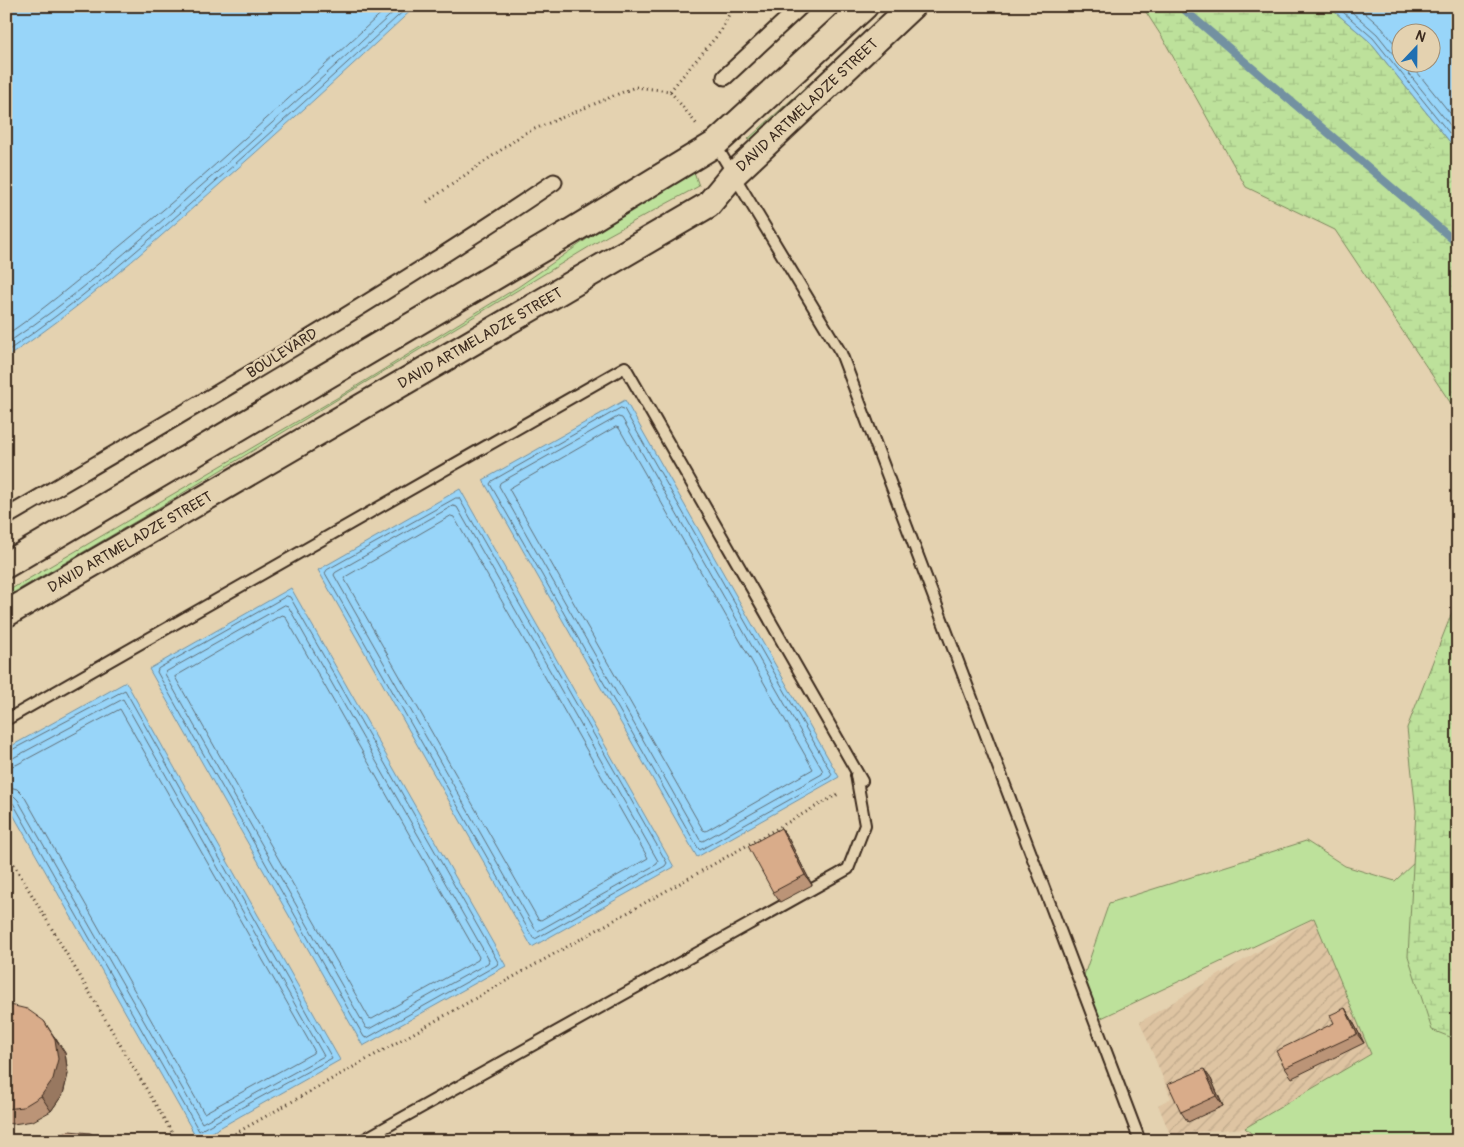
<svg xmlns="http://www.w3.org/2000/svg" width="1464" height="1147" font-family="Pangolin,sans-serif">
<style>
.industrial{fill:url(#industrial-furrows)}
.grass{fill:#bde19b;stroke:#7c865c}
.wetland{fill:url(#wetland-marsh);stroke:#7c865c}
.water{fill:#98d5f9;stroke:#7391a1;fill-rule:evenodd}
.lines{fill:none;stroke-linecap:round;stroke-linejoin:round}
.shore{stroke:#606e76;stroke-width:1}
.stream{stroke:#7391a1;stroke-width:8}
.service-casing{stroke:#3b2a1e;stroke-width:14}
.pedestrian-casing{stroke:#3b2a1e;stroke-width:19}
.tertiary-casing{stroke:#3b2a1e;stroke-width:29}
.path{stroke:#3b2a1e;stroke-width:3;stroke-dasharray:1 4;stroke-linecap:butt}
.service{stroke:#e4d2b0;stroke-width:10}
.pedestrian{stroke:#e4d2b0;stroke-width:15}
.tertiary{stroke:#e4d2b0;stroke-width:25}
.wall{fill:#bb9477;stroke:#3b2a1e}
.shaded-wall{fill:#987861;stroke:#3b2a1e}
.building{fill:#d9ac8a;stroke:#3b2a1e}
.labels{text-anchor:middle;stroke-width:5;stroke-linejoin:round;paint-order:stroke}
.street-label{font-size:15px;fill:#3b2a1e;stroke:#e4d2b0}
</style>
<defs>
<pattern id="industrial-furrows" width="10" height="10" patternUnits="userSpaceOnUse" patternTransform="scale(1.25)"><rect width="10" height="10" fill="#dec4a2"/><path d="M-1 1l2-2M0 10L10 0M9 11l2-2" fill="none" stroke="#bfa98b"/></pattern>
<pattern id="wetland-marsh" width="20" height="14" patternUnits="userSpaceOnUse" patternTransform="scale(1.25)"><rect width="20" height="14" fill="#bde19b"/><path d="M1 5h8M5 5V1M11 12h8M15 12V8" fill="none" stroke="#a3c185"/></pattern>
</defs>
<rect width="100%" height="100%" fill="#e4d2b0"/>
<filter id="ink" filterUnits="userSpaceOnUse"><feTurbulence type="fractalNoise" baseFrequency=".02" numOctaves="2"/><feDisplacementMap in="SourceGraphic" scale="10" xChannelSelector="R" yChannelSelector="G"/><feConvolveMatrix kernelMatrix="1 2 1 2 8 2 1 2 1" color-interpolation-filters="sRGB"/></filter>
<g filter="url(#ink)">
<path class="industrial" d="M1314,918L1371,1054L1245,1128L1170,1134L1158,1105L1171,1098L1140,1022Z"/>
<g class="grass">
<path d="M895,6L751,142L748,139Z"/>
<path d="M692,166L699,186L607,236L145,516L6,597V592L342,395L518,287Z"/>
<path d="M1458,821V1141H1260L1245,1128L1371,1054L1314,918L1095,1021L1081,984L1109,903L1306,841L1345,866L1395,881Z"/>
</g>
<g class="wetland">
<path d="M1142,6H1328L1369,41L1458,152V414L1335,230L1246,187L1162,37Z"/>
<path d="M1458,597V1040L1432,1030L1408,956L1416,811L1407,728Z"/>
</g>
<g class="water">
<path d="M6,6H416C346,71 275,136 203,199C140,255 76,311 6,358Z"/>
<path d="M1328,6H1458V152L1369,41ZM1402,32H1432V62H1402Z"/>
<path d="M625,400L839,777L697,857L483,480Z"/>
<path d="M460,489L674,867L532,947L318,570Z"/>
<path d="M291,588L506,966L363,1046L149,669Z"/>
<path d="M126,682L340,1060L198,1140L6,802V749Z"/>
</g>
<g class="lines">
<g class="shore">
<path d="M1336,6L1373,38L1458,144"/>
<path d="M1345,6L1377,34L1458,135"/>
<path d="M1357,6L1382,28L1402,53"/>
<path d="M1409,62L1458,123"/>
<path d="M6,335C42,311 74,283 108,256C205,177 297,91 389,6"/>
<path d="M6,344C72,300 133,247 192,194C262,133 331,70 400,6"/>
<path d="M6,352C74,306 137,251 198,197C269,134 339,71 409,6"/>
<path d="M621,408L624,409L832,774L830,777L700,850L698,848L490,484L492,481Z"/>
<path d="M618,417L622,418L823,771L822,774L703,841L700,840L499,486L500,483Z"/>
<path d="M616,427L619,428L813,769L706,831L703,830L509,489Z"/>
<path d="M456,498H459L667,863L665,866L535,939L533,938L325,573L327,570Z"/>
<path d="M453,506L457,507L658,861L657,864L538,931L535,929L334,575L335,573Z"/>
<path d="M451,516L454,517L648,858L541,920L538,919L344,578Z"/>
<path d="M287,596L290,597L498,962L497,965L367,1038L364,1037L157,672L158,669Z"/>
<path d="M285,605L288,606L489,960L488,963L369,1029L366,1028L165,674L166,672Z"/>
<path d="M282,615L285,616L479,957L478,960L372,1019L369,1018L175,677Z"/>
<path d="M6,753L125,690L332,1058L199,1131L13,803L6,800"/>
<path d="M6,760L13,758L123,699L324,1056L202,1123L18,800L14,796L6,794"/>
<path d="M6,767L16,765L120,709L314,1050L313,1053L204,1113L24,796L17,789L6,786"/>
</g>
<path class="stream" d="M1180,6L1458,244"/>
<g class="service-casing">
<g id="service">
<path d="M715,144L841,353L1140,1141"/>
<path d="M6,720L625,367L862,781L856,775L865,825L848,869L361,1141"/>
</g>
</g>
<g class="pedestrian-casing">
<g id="pedestrian">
<path d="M725,77L801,6"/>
<path d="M6,517C191,409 377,302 554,182"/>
</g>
</g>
<g class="tertiary-casing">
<g id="tertiary">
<path d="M6,565L572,231L715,144L865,6"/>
<path d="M6,614L708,205L733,175L912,6"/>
</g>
</g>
<g class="path">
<path d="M670,91L721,31L733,6"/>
<path d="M427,202L525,133L635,87L670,91L698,126"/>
<path d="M6,851L177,1141"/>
<path d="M222,1141L840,793"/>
</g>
<use href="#service" class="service"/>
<use href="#pedestrian" class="pedestrian"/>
<use href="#tertiary" class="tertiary"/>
</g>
<g class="wall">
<path d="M781,828L788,838L812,885L780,902L773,892Z"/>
<path d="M6,1004L54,1036L65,1053L68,1074L63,1094L51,1111L33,1121L13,1124L6,1123Z"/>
<path d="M1345,1008L1351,1018L1364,1043L1292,1078L1285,1068L1334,1023Z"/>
<path d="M1211,1079L1223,1106L1188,1122L1181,1112Z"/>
</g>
<g class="shaded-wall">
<path d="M781,828L788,838L812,885L805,875Z"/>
<path d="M1345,1008L1351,1018L1364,1043L1357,1034Z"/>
<path d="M44,1021L65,1053L68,1074L63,1094L51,1111L41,1096Z"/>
<path d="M1204,1069L1211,1079L1223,1106L1216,1096Z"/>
</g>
<g class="building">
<path d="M781,828L805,875L773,892L748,846Z"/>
<path d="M6,1004L27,1009L44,1021L55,1039L58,1059L53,1079L41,1096L23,1107L6,1109Z"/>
<path d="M1345,1008L1357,1034L1285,1068L1276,1051L1334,1023L1330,1015Z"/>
<path d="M1204,1069L1216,1096L1181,1112L1168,1084Z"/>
<path d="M69,1131L90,1133L104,1141H44L48,1137Z"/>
</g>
</g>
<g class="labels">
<g class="street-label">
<text transform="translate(807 105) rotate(-43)" y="5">DAVID ARTMELADZE STREET</text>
<text transform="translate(480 338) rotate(-30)" y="5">DAVID ARTMELADZE STREET</text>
<text transform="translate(282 353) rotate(-32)" y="5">BOULEVARD</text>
<text transform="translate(130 542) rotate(-30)" y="5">DAVID ARTMELADZE STREET</text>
</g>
</g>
<rect width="1464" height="1147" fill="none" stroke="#e4d2b0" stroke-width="25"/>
<rect x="12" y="12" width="1439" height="1122" fill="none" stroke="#3b2a1e" stroke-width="2" filter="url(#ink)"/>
<g transform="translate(1416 48) rotate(22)"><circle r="24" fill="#e4d2b0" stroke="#a08f76"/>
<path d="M0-4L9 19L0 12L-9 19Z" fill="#1f6fb2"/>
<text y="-8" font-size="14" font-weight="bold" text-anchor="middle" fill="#3b2a1e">N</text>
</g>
</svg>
